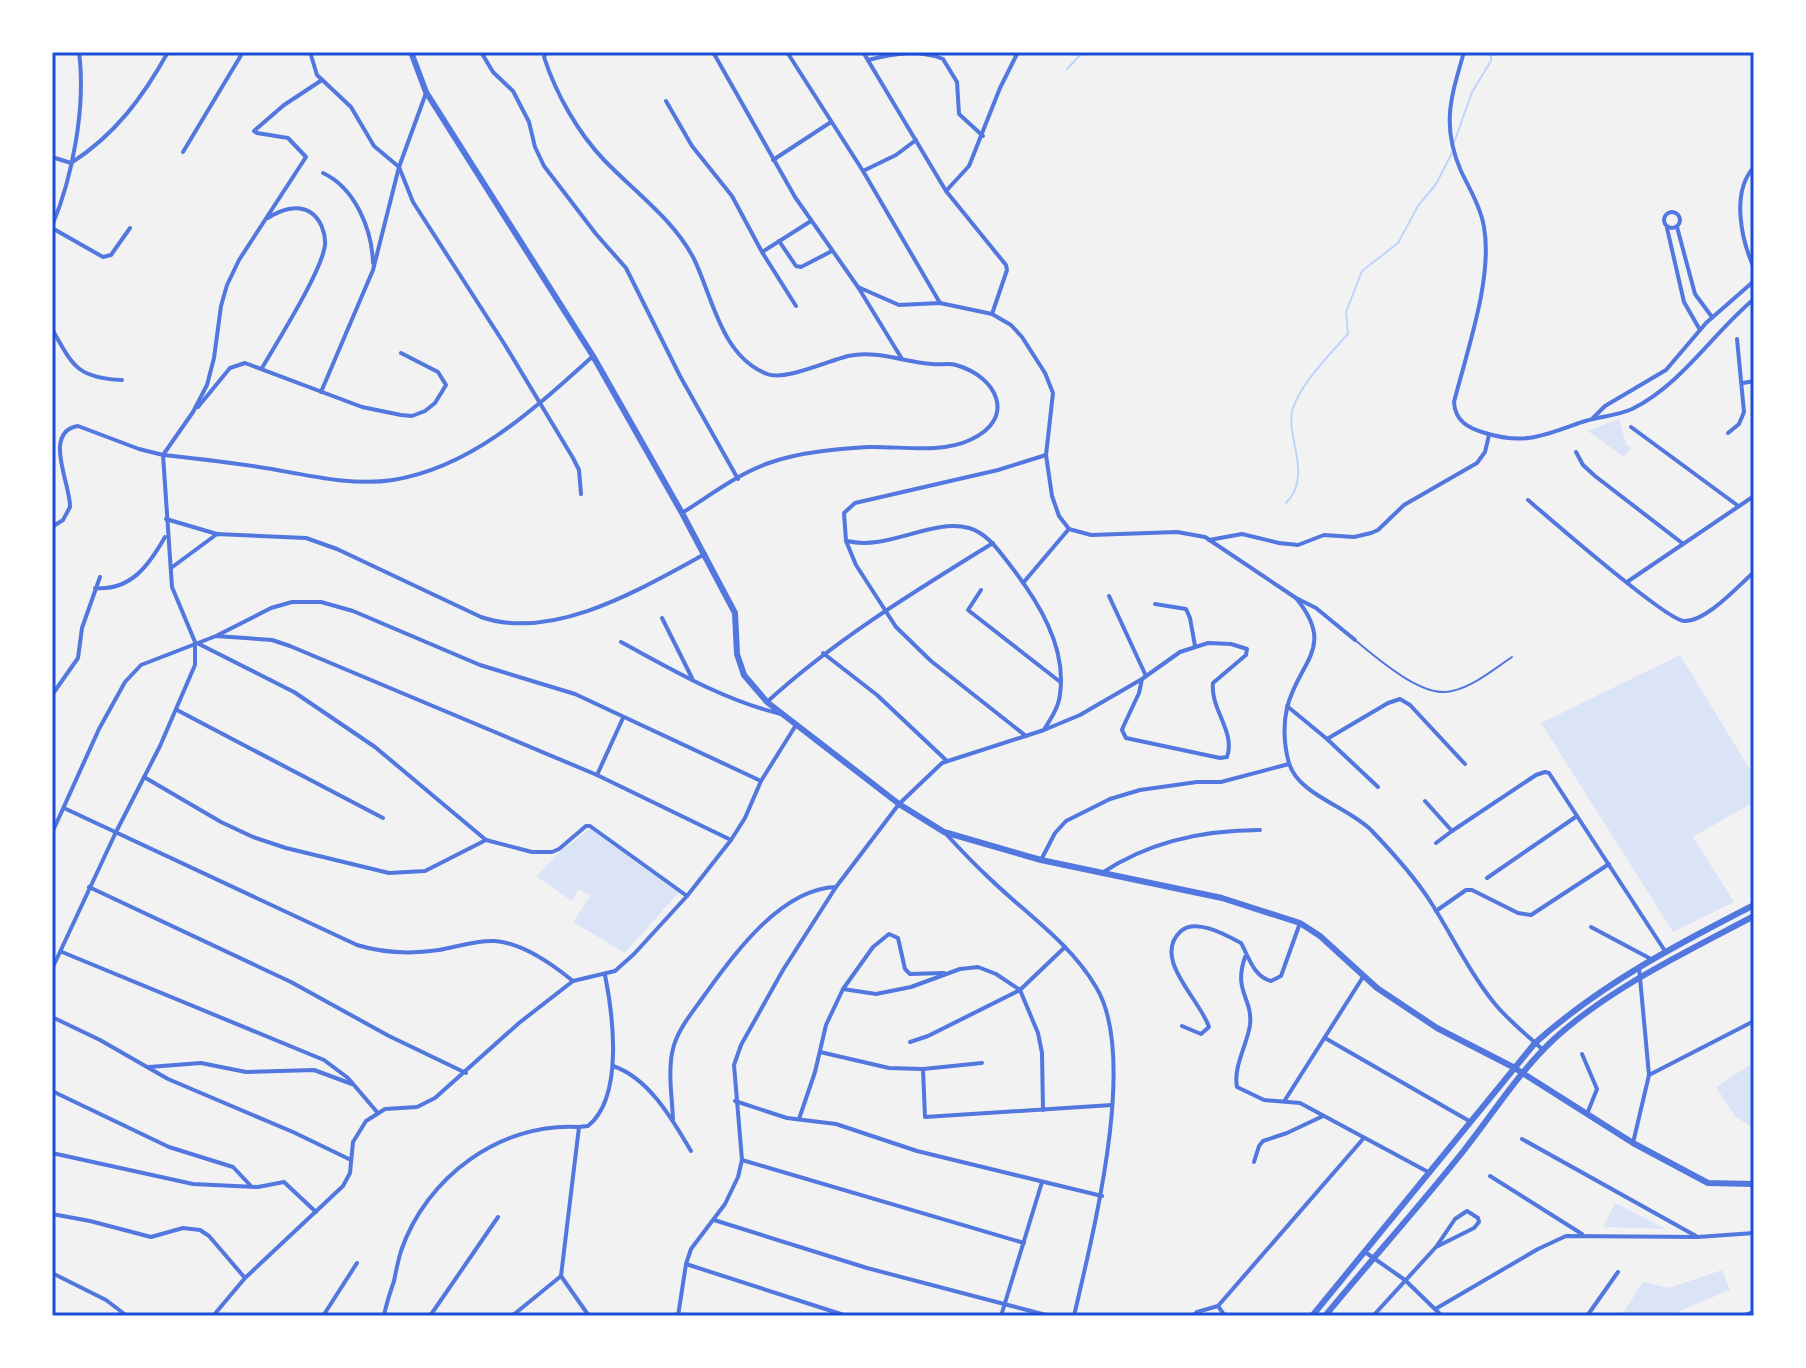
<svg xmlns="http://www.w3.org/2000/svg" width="1806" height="1368" font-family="'DejaVu Sans',sans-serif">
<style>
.green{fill:#dbe4f7}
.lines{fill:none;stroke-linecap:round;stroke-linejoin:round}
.stream{stroke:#bfd3fe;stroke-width:2}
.service{stroke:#5277de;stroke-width:2}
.minor{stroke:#5277de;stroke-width:4}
.tertiary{stroke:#5277de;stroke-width:6}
.neatline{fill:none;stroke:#1d4ed8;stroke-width:3}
</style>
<rect width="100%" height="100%" fill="#f2f2f2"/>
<g class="green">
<path d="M1619,419L1626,444L1631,447L1624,457L1588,431Z"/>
<path d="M1680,655L1754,776V802L1693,837L1734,902L1673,932L1541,723Z"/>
<path d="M590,829L679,892L625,953L573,922L590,896L579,889L572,901L536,876L562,850Z"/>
<path d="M1754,1062V1129L1735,1116L1716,1087Z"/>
<path d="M1615,1203L1666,1229L1603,1227Z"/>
<path d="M1722,1270L1730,1290L1668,1316H1621L1643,1282L1669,1288Z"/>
</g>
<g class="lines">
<g class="stream">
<path d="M1067,69L1083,52"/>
<path d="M1454,143L1472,92L1491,61V52"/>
<path d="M1286,503C1314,475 1284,435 1293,408C1302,382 1330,354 1348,334L1346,312L1362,271L1398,243L1418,206L1436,184L1452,153"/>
</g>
<path class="service" d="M1356,641C1378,659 1423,699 1452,691C1474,686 1494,669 1512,657"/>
<g class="minor">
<path d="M310,52L317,75L351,107L374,146L399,167L413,202L505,345L573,458L579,470L581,494"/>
<path d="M481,52L493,72L513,91L529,122L535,147L544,166L596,234L626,268L680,376L738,479"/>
<path d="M547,52L544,57C556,94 578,133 605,161C635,192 674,220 694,259C713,298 721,356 767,374C785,381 828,361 848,356C878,350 903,362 932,364C940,365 949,363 956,365C998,377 1017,419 970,440C940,454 900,446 868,447C837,449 801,452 772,462C740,472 711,495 682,513"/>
<path d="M713,52L795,197L858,287L902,359"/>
<path d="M787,52L863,171L940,303"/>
<path d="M863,52L946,191L1006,265L1007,270L992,314"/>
<path d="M1464,52C1451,97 1441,125 1461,171C1469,188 1481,208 1484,227C1493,278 1467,351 1454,402C1455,421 1468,428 1485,433C1523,445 1543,436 1579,423C1597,416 1614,417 1632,409C1681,385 1713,333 1754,299"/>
<path d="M868,60C892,54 918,49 943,59L957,82L959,114L983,136"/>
<path d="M666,101L692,146L732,196L762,252L796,306"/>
<path d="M183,152L243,52"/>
<path d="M52,157L71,163C115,135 143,97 168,52"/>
<path d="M773,160L831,122"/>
<path d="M1754,167C1731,192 1741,239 1754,268"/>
<path d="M863,171L896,155L916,140"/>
<path d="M323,173C355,188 372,229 373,263"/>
<path d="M946,191L969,166L1000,88L1018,52"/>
<circle cx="1672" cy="220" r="8"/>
<path d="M52,226C73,176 86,106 79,52"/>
<path d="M1677,227L1695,294L1712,317"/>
<path d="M52,228L103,257L111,255L130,228"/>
<path d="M1667,228L1684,302L1700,330"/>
<path d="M779,241L796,266L801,267L832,251"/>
<path d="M762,252L811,221"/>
<path d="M858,287L899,305L940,303L992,314L1011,325L1022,337L1045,373L1053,393L1046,455L1052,496L1059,516L1069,529"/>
<path d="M52,329C73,366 77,378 122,380"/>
<path d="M262,368C277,342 322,271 325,245C326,233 320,218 310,212C297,204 280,210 268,218"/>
<path d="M1743,383L1754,381"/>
<path d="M321,392L373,270L399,167L426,93"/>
<path d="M198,407L230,368L245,363L362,407L401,415L412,416L425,411L435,403L446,385L438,372L401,353"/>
<path d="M1593,418L1605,406L1666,370L1706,323L1754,281"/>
<path d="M1631,427L1737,505"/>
<path d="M1728,433L1739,424L1744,412L1737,339"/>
<path d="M1576,452L1583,465L1595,476L1682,543"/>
<path d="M1528,500C1549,518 1666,620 1684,621C1706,622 1738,586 1754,572"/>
<path d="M166,519L217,534"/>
<path d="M52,527L63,520L70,507C71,485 42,432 78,426L139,449L163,455C199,459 236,463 272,469C310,476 354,486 393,480C473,467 535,408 593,356"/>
<path d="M1069,529L1091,535L1177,532L1205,537L1296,598L1316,608L1355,640"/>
<path d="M1209,540L1242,534L1279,543L1298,545L1324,535L1354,537L1371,533L1378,530L1404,505L1477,463L1485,452L1489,435"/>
<path d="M847,541C888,551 931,518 969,528C987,533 999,551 1010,565C1037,600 1067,646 1060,694C1059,706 1052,717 1045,728"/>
<path d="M171,568L217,534L306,538L337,549L481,617C554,642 642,588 705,554"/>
<path d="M1627,582L1754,496"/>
<path d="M1023,583L1068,530"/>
<path d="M95,588C131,591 149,565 165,537"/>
<path d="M981,590L968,610L1059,681"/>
<path d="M1109,596L1146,676"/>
<path d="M1296,598C1337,648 1298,662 1287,708C1283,725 1284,746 1289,763C1298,795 1349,807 1372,831C1392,852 1414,876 1430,901C1452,935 1469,972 1495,1004C1509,1021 1527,1035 1543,1050"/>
<path d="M1155,604L1186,609L1190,618L1195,646"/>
<path d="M662,618L692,678"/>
<path d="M218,635L271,608L292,602H321L353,611L480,665L575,694L761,781"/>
<path d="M621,642C673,670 723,700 781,714"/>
<path d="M197,643L294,692L375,747L486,840L532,852H552L559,849L586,826H590L687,896"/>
<path d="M823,653L877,695L947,761"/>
<path d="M52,695L78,658L82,628L100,577"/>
<path d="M767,702C836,639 914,592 993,543"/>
<path d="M1287,706L1327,739L1378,787"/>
<path d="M177,710L383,818"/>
<path d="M1026,736L931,661L896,627L856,565L846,541L844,513L855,503L998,470L1046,455"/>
<path d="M1327,739L1388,703L1400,699L1410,705L1465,764"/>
<path d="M597,775L623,718"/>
<path d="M144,777L221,822L253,837L286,848L389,873L425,871L486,840"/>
<path d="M1425,801L1452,831L1536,775L1545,772L1549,773L1665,951"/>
<path d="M66,809L357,945C383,953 412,954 439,950C457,947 476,940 495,941C523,943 552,964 573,981"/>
<path d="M52,833L99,729L125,682L141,665L216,636L272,640L290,646L597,775L731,840"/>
<path d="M947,835C959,848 972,862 985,874C1022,911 1069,941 1096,987C1139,1057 1092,1237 1074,1316"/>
<path d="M1436,843L1452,831"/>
<path d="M1041,860L1055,833L1066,821L1110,799L1140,790L1197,782H1221L1289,764"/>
<path d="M1102,873C1150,841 1203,830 1260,830"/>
<path d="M1487,878L1577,816"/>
<path d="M89,887L291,982L389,1036L466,1073"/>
<path d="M1436,911L1466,890H1472L1518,913L1531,915L1609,864"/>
<path d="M1591,927L1651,959"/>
<path d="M62,952L324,1060L348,1078L377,1112"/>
<path d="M1245,957C1233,992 1253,998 1250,1025C1247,1045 1233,1067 1237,1087L1264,1100L1300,1103L1430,1173"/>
<path d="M52,969L116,832L160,746L195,665V642L172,587L163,455L193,412L207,385L214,358L221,306L227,285L239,260L306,157L288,138L257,133L254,131L284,105L322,80"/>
<path d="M843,989L876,994L911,987L960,969L978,967L996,974L1020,990L1038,1033L1042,1053L1043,1110"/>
<path d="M52,1017L100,1040L168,1079L293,1132L351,1160"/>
<path d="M1182,1026L1201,1034L1209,1027C1200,999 1151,958 1181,931C1196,918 1226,935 1241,943C1249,957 1253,976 1271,981L1281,976L1300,923"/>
<path d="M1325,1038L1471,1122"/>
<path d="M910,1042L928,1036L1020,990L1065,947"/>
<path d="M820,1052L889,1068L923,1069L982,1063"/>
<path d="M1582,1054L1597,1089L1587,1114"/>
<path d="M613,1066C649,1078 672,1119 691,1151"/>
<path d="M149,1067L201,1063L246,1072L314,1070L352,1084"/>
<path d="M923,1069L925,1117L1112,1105"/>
<path d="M1649,1075L1754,1021"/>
<path d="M52,1091L169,1147L233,1167L250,1185"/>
<path d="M1285,1100L1363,977"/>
<path d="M735,1101L787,1118L836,1124L917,1151L1102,1196"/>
<path d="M673,1119C672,1096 667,1068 674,1045C680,1026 695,1009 706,993C736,952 781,889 836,887"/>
<path d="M799,1119L815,1072L826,1025L843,989L873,947L889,934L898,938L905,969L910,974L944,973"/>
<path d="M1522,1139L1696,1236"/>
<path d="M1633,1143L1649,1075L1639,967"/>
<path d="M52,1153L193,1184L258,1187L284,1182L316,1212"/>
<path d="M742,1160L1024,1243"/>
<path d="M1254,1162L1259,1146L1263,1141L1287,1133L1323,1116"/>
<path d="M1490,1176L1582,1234"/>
<path d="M52,1214L90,1221L151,1237L183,1228L200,1230L209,1236L245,1278"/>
<path d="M714,1220L867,1268L1050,1316"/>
<path d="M1365,1252L1405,1280L1442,1316"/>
<path d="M686,1264L847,1316"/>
<path d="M52,1273L106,1300L127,1316"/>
<path d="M561,1276L579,1127L588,1126C624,1097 613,1015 605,975"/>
<path d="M561,1276L589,1316"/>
<path d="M1218,1306L1225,1316"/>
<path d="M1437,1308L1538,1249L1566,1236L1698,1237L1754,1233"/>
<path d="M213,1316L245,1278L343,1186L350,1173L353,1142L366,1121L385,1109L417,1107L435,1098L519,1023L573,981L615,971L634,954L687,896L731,840L745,818L761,781L796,725"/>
<path d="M323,1316L357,1263"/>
<path d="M384,1316C386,1304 390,1293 394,1281C396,1271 398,1261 401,1251C426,1177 501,1122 579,1127"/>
<path d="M430,1316L498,1217"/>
<path d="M512,1316L561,1276"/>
<path d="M678,1316L686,1264L691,1249L725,1204L738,1177L742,1160L734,1065L741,1045L783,970L836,887L899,804L942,763L1044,730L1080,715L1142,679L1180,652L1208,643L1231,644L1247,649L1246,655L1213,683C1210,709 1236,732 1227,757L1220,758L1126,738L1122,730L1124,725L1139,693L1142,679"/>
<path d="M1001,1316L1042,1182"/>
<path d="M1193,1316L1197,1312L1218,1306L1363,1139"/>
<path d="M1373,1316L1436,1247L1455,1219L1467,1211L1478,1218L1479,1222L1474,1228L1436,1247"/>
<path d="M1587,1316L1618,1272"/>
<path d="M1742,1316L1754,1312"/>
</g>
<g class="tertiary">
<path d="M411,52L426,92L593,356L682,513L735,613L737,654L744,675L767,702L899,804L944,832L1041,860L1222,898L1300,923L1320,936L1377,988L1437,1028L1513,1067L1633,1143L1708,1183L1754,1184"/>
<path d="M1312,1316L1535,1043C1601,984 1676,945 1754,905"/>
<path d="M1325,1316C1371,1260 1420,1206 1465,1149C1494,1112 1519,1072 1553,1040C1608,989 1688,951 1754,916"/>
</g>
</g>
<rect width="1806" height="1368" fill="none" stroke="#ffffff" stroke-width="108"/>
<rect x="54" y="54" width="1698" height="1260" class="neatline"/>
</svg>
